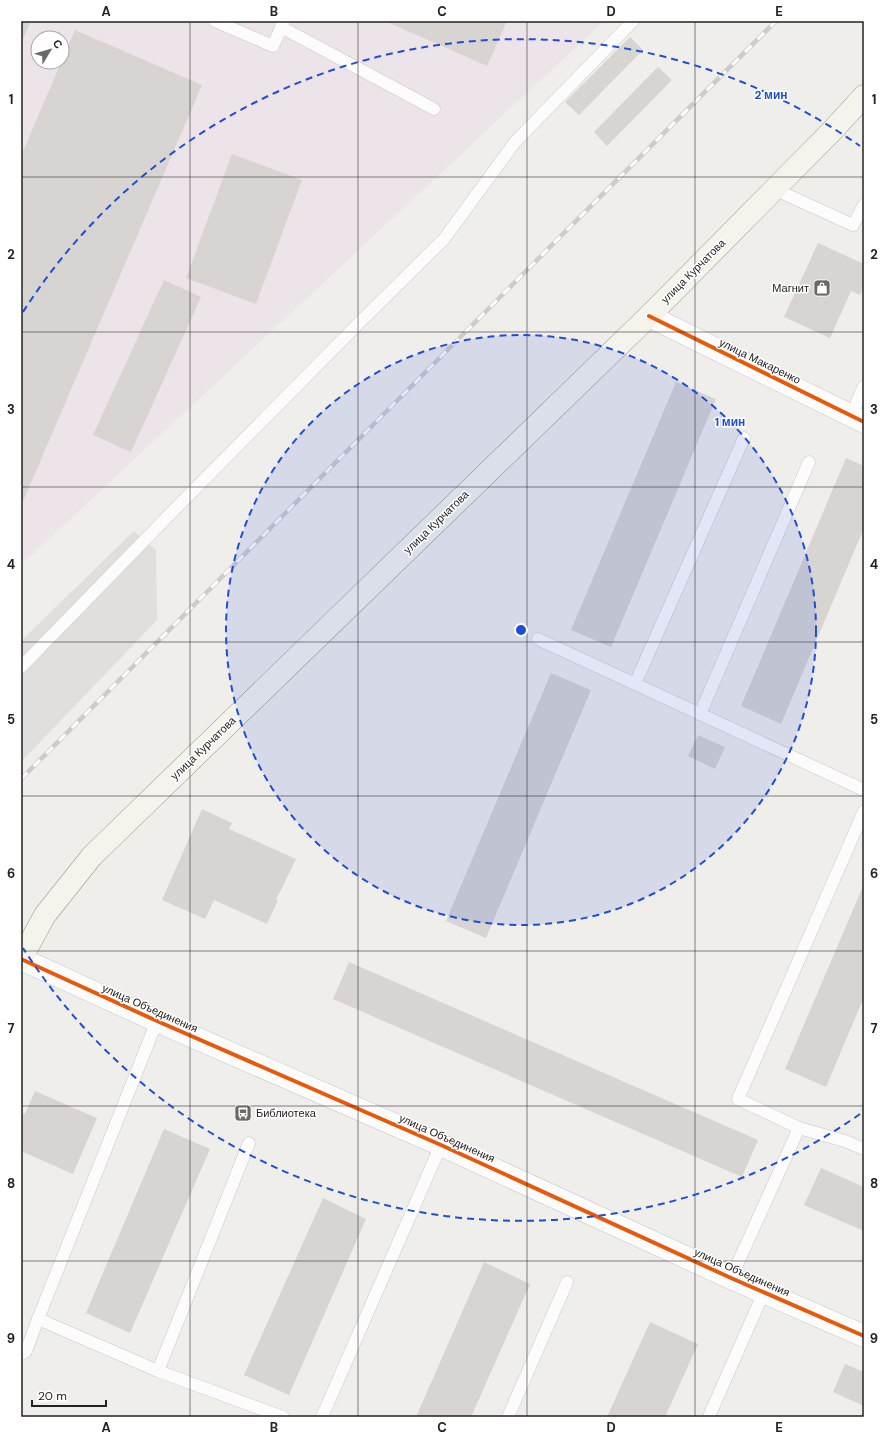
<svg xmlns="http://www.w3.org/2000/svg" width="885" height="1438" font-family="'DM Sans',sans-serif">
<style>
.industrial{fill:#ede4e9;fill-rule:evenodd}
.parking{fill:#e0dfde}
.building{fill:#d7d4d2}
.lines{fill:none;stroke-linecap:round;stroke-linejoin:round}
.service-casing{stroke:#c9c8c7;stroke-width:13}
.minor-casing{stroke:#c9c8c7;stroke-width:23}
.tertiary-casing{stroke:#c9c8c7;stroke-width:23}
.secondary-casing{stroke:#999a82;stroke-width:23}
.service{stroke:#fdfcfc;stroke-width:12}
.minor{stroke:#fdfcfc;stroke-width:22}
.tertiary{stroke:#fdfcfc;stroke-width:22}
.secondary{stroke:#f4f4ed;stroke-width:22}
.rail-casing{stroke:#ccc;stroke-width:4.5}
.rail{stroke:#fff;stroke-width:3;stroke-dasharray:9;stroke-linecap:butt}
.cycleway-casing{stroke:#fff;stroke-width:6}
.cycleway{stroke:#e8590c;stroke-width:4}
.grid{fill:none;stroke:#222;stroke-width:1;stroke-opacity:0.55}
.ring{fill:none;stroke:#1d4ed8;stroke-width:2;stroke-dasharray:7 5}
.labels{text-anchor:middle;stroke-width:3;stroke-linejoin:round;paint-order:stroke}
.street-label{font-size:11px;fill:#222;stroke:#fff}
.poi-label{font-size:11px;fill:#222;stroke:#fff;text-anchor:end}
.centre{fill:#1d4ed8;stroke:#fff;stroke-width:2}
.ring-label{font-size:12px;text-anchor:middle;font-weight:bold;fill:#1d4ed8;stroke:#fff;stroke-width:3;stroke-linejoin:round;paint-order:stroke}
.neatline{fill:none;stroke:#222;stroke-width:1.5}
.grid-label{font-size:13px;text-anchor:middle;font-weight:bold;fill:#222}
</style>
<rect width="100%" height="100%" fill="#f0eeeb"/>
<path class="industrial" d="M21,21H604L21,565ZM38,38H62V62H38Z"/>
<path class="parking" d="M134,531L156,550L157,620L21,762V641Z"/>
<g class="building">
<path d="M21,21H31L21,43Z"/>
<path d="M385,21H507L487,66Z"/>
<path d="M75,30L202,85L21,506V156Z"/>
<path d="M630,37L643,50L579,115L565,102Z"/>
<path d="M658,67L672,80L607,146L594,132Z"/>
<path d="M232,154L302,180L256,304L186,278Z"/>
<path d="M818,243L864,264V286L860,295L851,291L830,338L784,317Z"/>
<path d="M164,280L201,297L131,452L93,435Z"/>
<path d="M676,382L716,399L611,647L571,630Z"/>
<path d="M846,458L864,466V528L781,724L741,706Z"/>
<path d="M551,673L591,690L486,938L446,921Z"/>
<path d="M698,735L725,747L715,769L688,756Z"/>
<path d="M202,809L232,823L229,829L296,859L276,900H278L267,924L214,900L205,919L162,900Z"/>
<path d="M864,884V997L826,1087L785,1069Z"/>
<path d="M349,962L758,1140L742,1177L333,999Z"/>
<path d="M35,1091L97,1118L73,1174L21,1151V1113L25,1114Z"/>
<path d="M164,1129L210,1149L130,1333L86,1313Z"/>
<path d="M821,1168L864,1187V1231L804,1205Z"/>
<path d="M323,1198L366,1219L289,1395L244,1375Z"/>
<path d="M484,1262L530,1284L471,1417H416Z"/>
<path d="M650,1322L698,1344L665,1417H607Z"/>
<path d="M845,1364L864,1372V1406L833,1392Z"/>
</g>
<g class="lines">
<g class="service-casing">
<g id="service">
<path d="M215,21L273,46L284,21"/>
<path d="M281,27L434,109"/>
<path d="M774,189L853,225L864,205"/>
<path d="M851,416L864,386"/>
<path d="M538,639L864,790"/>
<path d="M21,667L174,510L357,325L444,239L515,142L633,21"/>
<path d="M635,684L744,438"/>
<path d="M700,714L809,462"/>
<path d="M157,1021L38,1319L158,1371L283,1417"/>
<path d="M799,1128L845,1141L864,1149"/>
<path d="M731,1278L799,1128L738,1099L864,811"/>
<path d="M21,1354L26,1351L38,1319"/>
<path d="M158,1371L249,1143"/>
<path d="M710,1414L764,1292"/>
<path d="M322,1417L441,1145"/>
<path d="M508,1417L567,1282"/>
</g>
</g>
<g class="minor-casing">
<path id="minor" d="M649,316L864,422"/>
</g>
<g class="tertiary-casing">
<path id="tertiary" d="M21,959L157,1021L441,1145L731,1278L864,1336"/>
</g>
<g class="secondary-casing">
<path id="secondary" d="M21,959L45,915L92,856L649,316L831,132L864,96"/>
</g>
<use href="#service" class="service"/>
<use href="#minor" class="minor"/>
<use href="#tertiary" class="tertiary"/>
<use href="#secondary" class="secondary"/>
<g class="rail-casing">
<path id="rail" d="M21,779L529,268L776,21"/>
</g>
<use href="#rail" class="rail"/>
<g class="cycleway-casing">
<g id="cycleway">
<path d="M649,316L864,422"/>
<path d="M21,959L157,1021L441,1145L731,1278L864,1336"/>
</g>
</g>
<use href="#cycleway" class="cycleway"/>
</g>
<path class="grid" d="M190,21V1417M358,21V1417M527,21V1417M695,21V1417M21,177H864M21,332H864M21,487H864M21,642H864M21,796H864M21,951H864M21,1106H864M21,1261H864"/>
<circle cx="521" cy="630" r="295" fill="#1d4ed8" fill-opacity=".12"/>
<g class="ring">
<circle cx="521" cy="630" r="295"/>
<path d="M860 1114A591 591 0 0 1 23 948M23 312A591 591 0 0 1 860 146"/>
</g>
<defs>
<g id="shop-square" transform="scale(0.9)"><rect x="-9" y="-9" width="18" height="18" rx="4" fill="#6a6968" stroke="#fff"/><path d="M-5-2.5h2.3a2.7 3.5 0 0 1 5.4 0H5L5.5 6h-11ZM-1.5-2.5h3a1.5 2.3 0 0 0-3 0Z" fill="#fff"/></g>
<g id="bus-square" transform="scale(0.9)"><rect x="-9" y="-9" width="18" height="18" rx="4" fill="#6a6968" stroke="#fff"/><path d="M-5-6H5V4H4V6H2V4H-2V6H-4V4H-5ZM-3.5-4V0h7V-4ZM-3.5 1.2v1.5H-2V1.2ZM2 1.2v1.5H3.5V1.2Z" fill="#fff"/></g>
</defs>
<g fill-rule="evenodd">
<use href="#shop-square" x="822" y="288"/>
<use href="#bus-square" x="243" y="1113"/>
</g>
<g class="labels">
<g class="street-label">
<text transform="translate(693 271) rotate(-45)" y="4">улица Курчатова</text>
<text transform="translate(760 361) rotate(26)" y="4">улица Макаренко</text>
<text transform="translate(436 522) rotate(-44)" y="4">улица Курчатова</text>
<text transform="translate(203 748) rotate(-44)" y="4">улица Курчатова</text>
<text transform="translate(150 1008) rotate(24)" y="4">улица Объединения</text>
<text transform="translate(447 1138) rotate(24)" y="4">улица Объединения</text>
<text transform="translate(742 1272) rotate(24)" y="4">улица Объединения</text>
</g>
<g class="poi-label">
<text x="809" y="292">Магнит</text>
<text x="256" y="1117" text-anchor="start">Библиотека</text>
</g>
</g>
<circle cx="521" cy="630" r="6" class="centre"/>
<g class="ring-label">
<text x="771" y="99">2 мин</text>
<text x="730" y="426">1 мин</text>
</g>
<rect width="885" height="1438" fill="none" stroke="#ffffff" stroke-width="44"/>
<g transform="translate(50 50) rotate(52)"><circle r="19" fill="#ffffff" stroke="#a7a7a7"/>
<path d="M0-3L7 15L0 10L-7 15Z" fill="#6a6968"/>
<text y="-6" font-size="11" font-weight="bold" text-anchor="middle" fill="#222222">С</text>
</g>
<path d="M32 1400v6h74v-6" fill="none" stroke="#222222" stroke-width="2"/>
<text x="38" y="1400" font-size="12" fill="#222222" stroke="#ffffff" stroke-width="3" paint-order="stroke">20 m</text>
<rect x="22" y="22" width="841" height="1394" class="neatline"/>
<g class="grid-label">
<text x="106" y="16">A</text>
<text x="274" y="16">B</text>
<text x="442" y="16">C</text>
<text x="611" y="16">D</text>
<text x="779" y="16">E</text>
<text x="11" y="104">1</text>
<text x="874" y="104">1</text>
<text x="11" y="259">2</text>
<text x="874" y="259">2</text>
<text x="11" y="414">3</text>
<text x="874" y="414">3</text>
<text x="11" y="569">4</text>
<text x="874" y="569">4</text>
<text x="11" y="724">5</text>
<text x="874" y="724">5</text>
<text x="11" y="878">6</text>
<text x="874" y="878">6</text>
<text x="11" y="1033">7</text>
<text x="874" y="1033">7</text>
<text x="11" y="1188">8</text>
<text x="874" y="1188">8</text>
<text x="11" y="1343">9</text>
<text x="874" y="1343">9</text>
<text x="106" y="1432">A</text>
<text x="274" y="1432">B</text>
<text x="442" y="1432">C</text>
<text x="611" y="1432">D</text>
<text x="779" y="1432">E</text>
</g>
</svg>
